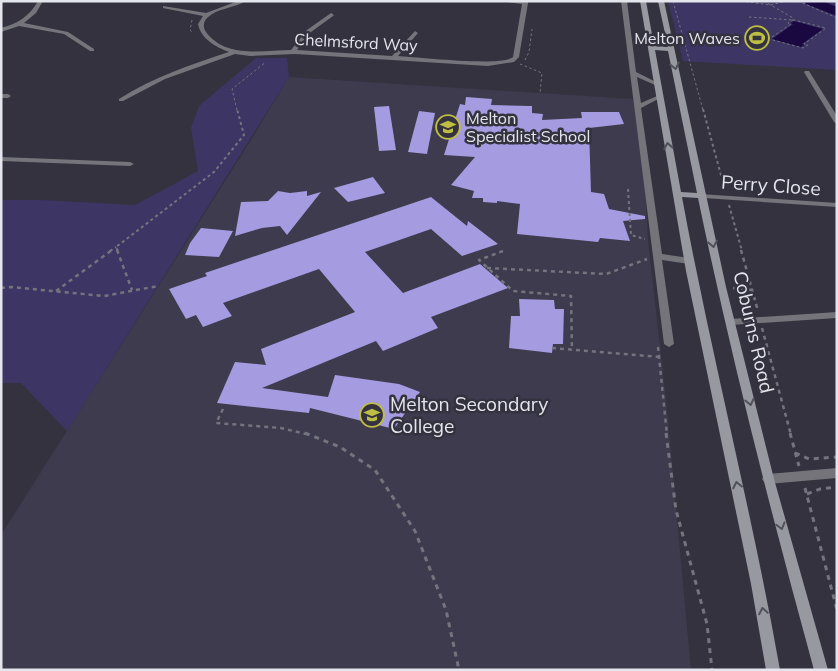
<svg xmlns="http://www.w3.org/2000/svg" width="838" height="671" font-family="Mulish,sans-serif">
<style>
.built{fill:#3d3b4d}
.green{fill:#3d3664}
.water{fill:#1a0841}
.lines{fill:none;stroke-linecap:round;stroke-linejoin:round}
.river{fill:#1a0841;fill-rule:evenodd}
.building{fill:#a49be0}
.path-far3{stroke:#74747e;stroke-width:1;stroke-dasharray:2.5 2.5;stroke-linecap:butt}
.path-far2{stroke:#74747e;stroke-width:2;stroke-dasharray:3 3;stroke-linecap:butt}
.path-far1{stroke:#74747e;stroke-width:2.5;stroke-dasharray:4 4;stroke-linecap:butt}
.path{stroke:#74747e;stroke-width:3;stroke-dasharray:5 5;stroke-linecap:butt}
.street{fill:#74747a;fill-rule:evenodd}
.secondary{fill:#9898a1;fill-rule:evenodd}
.oneway{stroke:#51515c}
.labels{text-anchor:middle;stroke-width:5;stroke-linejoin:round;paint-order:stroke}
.far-poi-label{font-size:16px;fill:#e5e5ed;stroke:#33323e;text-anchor:end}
.far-street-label{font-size:16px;fill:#e5e5ed;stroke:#33323e}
.street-label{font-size:19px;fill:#e5e5ed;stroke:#33323e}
.poi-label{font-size:19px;fill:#e5e5ed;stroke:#33323e;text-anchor:start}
</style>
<rect width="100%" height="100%" fill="#33323e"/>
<path class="built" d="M289,77L633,99L645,185L648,240L666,399L691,670H1V535L251,140Z"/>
<g class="green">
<path d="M668,1H837V70L683,61Z"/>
<path d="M256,58H287L289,77L67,431L21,383H1V200H40L135,205L198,171L191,128L199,106Z"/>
</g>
<path class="water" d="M794,21L823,29L802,44L805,45L801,47L772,39L793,24L790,23Z"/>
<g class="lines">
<path class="river" d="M805,1H823L837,7V16L806,4Z"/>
</g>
<g class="building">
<path d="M466,97L492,99L491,105L532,106V113L543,114L542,120L582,118L581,112H619L624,124L589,128L591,192L604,194L609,209L645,216V219L623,221L630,241L600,238L598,242L517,234L520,204L497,201V203L483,202V198H472L474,191L451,185L475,157L444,155L460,104L465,105Z"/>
<path d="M389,106L396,150L379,151L374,107Z"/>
<path d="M419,111L435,113L427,154L408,152Z"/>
<path d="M373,177L385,193L348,202L334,188Z"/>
<path d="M278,191L290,193L307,191V196L321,192L287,235L280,226L262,228L235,236L241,202L268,201Z"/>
<path d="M431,197L467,226L468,221L498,244L462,256L431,229L365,252L403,293L480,264L508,288L431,317L438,328L383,351L376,341L262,388L328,397L335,375L399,384L420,392L394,429L310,408L309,413L217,403L235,362L266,365L261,349L355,312L319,269L223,303L232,316L203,327L196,315L186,319L169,289L207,276L205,273Z"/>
<path d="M201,228L233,231L219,257L185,255L190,243Z"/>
<path d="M519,299L554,300L555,309H564L563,344H553L552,353L509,348L511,316H520Z"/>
</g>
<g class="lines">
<g class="path-far3">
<path d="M673,1L703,110"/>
<path d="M741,1L771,5L786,1"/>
<path d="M764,1L793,18V20"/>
<path d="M798,1L837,18"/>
<path d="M749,17L793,20"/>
<path d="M192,20L190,30L192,32"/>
<path d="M793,20H794L826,28L804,44L808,45L803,48L769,39L791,24L788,23Z"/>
<path d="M525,60L529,52L532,29"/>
<path d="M520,64L542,73L540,93"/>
<path d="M237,110L232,89L266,62"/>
</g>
<g class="path-far2">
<path d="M703,109L725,190"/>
<path d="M628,189L631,235L645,239"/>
<path d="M729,205L742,251"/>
<path d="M110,251L116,247"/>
<path d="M118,251L116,247L214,172L244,135L237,109"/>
</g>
<g class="path-far1">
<path d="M117,250L132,290"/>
<path d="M741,250L758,311"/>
<path d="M503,251L479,260L513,291L571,296L572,350"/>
<path d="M487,268L606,274L647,259"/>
<path d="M1,288L11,287L104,296L158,286"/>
<path d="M733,288L752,290"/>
<path d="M56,291L112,250"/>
<path d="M762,328L791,435"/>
<path d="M658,347L667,435"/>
<path d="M552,348L660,357"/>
<path d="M223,409L216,423L281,428L310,435"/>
</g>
<g class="path">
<path d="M305,433L340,447L375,470L415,531L446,610L459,670"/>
<path d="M666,433L676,510L707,624L712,670"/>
<path d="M790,433L799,466"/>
<path d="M795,453L809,459L837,457"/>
<path d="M805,488L837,610"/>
<path d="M807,494L820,489L837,487"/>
</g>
<g class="street">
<path d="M38,1H43L36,13L24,23L68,32L94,49V51H90L64,34L19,26L1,32V28C17,24 30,16 38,1Z"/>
<path d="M238,1H246C235,8 217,8 207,18C203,22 203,28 206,32C226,59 263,50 291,50L307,30L331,13L334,15L333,16L311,32L297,50L392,56L415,31L418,33L398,56C417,57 502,67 513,57L522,4L499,1H528V3L519,57L514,62L488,66L295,54L250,56L235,54L165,79L123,101H119V99C153,77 190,65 229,52C216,47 201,39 198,24L203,16L163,8V6L206,13Z"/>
<path d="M621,1H627L636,72L660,84L655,85L637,77L641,103L657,96L662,97L641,108L662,254L689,258L693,261L689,264L662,260L674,344L669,347L664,344Z"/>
<path d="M805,71H809L837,116V124L834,122L804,72Z"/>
<path d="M1,94H8L11,96L8,98H1Z"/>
<path d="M1,157L130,162L134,164L130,166L1,161Z"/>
<path d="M700,194L837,203V207L703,198H700Z"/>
<path d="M837,312V318L731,325L726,322L731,319Z"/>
<path d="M837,468V478L768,484L764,482L762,479L764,476L768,474Z"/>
</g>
<path class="secondary" d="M640,1H646L654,46L668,47L658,1H664L726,287L774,479L828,670H814C771,513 731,357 698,198L682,197C711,355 752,511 780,670H766L751,584L686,271ZM655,50L668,51L697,193L681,192Z"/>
</g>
<defs><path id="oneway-chevron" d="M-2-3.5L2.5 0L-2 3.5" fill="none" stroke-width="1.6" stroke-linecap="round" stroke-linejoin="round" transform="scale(1.25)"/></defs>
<g class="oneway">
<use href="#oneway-chevron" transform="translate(675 66) rotate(78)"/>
<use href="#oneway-chevron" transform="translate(668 146) rotate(-100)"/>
<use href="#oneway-chevron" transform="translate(713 244) rotate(79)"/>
<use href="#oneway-chevron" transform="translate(750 402) rotate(77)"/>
<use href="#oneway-chevron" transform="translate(737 485) rotate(-102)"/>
<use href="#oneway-chevron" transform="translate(781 526) rotate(75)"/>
<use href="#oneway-chevron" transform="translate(763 611) rotate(-100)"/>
</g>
<defs>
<g id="stadium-ring" transform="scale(1.25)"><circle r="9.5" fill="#33323e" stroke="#bebe42" stroke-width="1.5"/><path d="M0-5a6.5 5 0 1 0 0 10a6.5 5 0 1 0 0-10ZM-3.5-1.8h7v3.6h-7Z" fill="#bebe42"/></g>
<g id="school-ring" transform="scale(1.25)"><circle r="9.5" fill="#33323e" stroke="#bebe42" stroke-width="1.5"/><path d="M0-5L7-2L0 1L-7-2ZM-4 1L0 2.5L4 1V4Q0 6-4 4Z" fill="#bebe42"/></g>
</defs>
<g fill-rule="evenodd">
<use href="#stadium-ring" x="757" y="38"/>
<use href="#school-ring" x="448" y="127"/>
<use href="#school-ring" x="372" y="415"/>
</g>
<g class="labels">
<g class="far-poi-label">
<text x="740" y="44">Melton Waves</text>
<text x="466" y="124" text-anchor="start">Melton<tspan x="466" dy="18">Specialist School</tspan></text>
</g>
<g class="far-street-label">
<text transform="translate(356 42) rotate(3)" y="6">Chelmsford Way</text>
</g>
<g class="street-label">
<text transform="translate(771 185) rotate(4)" y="7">Perry Close</text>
<text transform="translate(754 332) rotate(77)" y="7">Coburns Road</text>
</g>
<g class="poi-label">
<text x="390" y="411">Melton Secondary<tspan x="390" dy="22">College</tspan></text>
</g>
</g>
<rect width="838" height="671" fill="none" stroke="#e5e5ed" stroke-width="5"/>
</svg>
